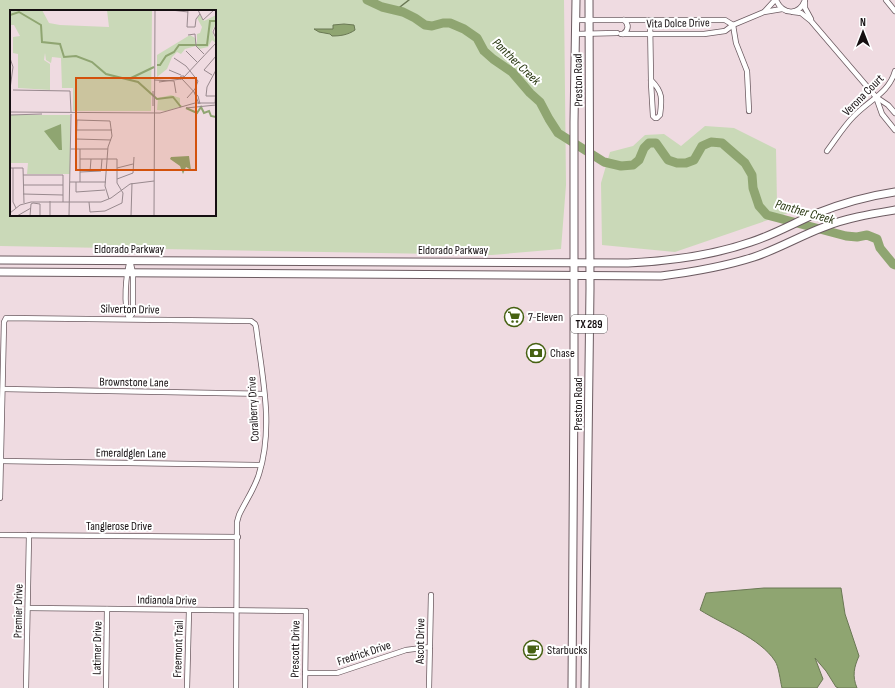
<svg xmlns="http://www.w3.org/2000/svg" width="895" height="688" font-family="'Sofia Sans Condensed',sans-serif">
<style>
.green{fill:#cad9b8;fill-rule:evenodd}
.water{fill:#8fa571;stroke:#6a7854}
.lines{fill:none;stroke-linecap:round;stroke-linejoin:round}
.stream{stroke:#6a7854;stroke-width:1.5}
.river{stroke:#8fa571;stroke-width:9}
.street-casing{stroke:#6c5b61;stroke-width:6}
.primary-casing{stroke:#6c5b61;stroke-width:9}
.street{stroke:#fff;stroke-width:4.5}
.primary{stroke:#fff;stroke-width:7}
.labels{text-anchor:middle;stroke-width:4;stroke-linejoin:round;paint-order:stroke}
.shield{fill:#fff;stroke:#5b5758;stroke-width:1}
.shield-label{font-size:11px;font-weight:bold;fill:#150f11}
.street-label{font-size:12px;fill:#150f11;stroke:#fff}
.poi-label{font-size:12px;fill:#150f11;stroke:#fff;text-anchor:start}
.water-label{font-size:13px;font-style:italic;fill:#26350e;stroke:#fff}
.inset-river{fill:none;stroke:#8fa571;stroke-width:2}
.inset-road{fill:none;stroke:#98898e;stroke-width:1}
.view{fill:#d3520c;fill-opacity:0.15;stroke:#d3520c;stroke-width:2}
.inset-edge{fill:none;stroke:#150f11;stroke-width:2}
</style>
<rect width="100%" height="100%" fill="#efdbe1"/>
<g class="green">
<path d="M0,0H564L566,185L561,249L492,255L0,246ZM11,11H215V215H11Z"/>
<path d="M705,126L734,128L776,149L777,204L800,209L675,252L602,245L601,183L610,152L633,146L645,135L664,134L681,146Z"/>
</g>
<g class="water">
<path d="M344,24L354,25L355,30C348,35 340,36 332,36L330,34L319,32L314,29H333V25Z"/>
<path d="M764,588H841L845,614L859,656C854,667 852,676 857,688H839L836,687L826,671L815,658L823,679L817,688H782C780,680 779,667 775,661C760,638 722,624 700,610L706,593Z"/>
</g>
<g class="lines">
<path class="stream" d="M396,10L409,0"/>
<path class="river" d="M367,0L382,7L403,12L415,18L425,25L432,26L443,23H450L464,29L477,38L484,51L493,59L512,72L530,93L540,102L549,119L558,133L604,162L621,166L633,165L639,160L644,148L649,143H656L668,160L677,163H686L694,160L702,146L711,142L722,143L745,163L752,175L753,188L759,206L767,215L846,236L857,237L867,235L877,239L880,248L893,264L895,265"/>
<g class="street-casing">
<g id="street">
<path d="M776,0C783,15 799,16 805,0"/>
<path d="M886,0L895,11"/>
<path d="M805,2V8L811,19"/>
<path d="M765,11L775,0"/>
<path d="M793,12L801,13L811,21L876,97L888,105L895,113"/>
<path d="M576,20H725L733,25"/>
<path d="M650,20L651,80V83L653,116L655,118H657L660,115C662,99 663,92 651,80"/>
<path d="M733,25L736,43L747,71L749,111"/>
<path d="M576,34L617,33"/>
<path d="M621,34H704L725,31L733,25L764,12L782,9"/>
<path d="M623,34C629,30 629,24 624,20"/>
<path d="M876,97L882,114L895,130"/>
<path d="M827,151C836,139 844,126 854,116C869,100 889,93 895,71"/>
<path d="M130,260L133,273V313L129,318C123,306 126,274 130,260Z"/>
<path d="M3,389L264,394"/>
<path d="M1,461L261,465"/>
<path d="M0,498L4,322L6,318L251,321L255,324L256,327C262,376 274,426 259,474C255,488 245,502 239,515L237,522L236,688"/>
<path d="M0,535L238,537"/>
<path d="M28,608L306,611L305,688"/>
<path d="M305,673H337L406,650L430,647"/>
<path d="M26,688L29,535"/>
<path d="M106,688L107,609"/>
<path d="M187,688L189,610"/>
<path d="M429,688L431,595"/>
</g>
</g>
<g class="primary-casing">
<g id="primary">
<path d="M0,260L628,263C670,261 711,256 751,242C773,235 794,223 815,214C840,204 868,196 895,192"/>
<path d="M0,272L661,276C693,272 723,267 754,257C778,249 800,236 824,227C846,218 871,214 895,210"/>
<path d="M572,688L574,386V122L576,0"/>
<path d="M585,688L590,288L589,0"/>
</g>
</g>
<use href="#street" class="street"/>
<use href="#primary" class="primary"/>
</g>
<defs>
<g id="supermarket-ring" transform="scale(1)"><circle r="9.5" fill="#fff" stroke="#466112" stroke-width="1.5"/><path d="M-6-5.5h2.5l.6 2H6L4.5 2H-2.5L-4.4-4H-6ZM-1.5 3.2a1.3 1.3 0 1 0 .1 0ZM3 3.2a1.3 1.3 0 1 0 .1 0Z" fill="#466112"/></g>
<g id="bank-ring" transform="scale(1)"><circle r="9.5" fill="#fff" stroke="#466112" stroke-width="1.5"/><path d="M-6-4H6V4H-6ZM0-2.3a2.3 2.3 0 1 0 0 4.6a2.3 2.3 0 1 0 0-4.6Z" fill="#466112"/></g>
<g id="cafe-ring" transform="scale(1)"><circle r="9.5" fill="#fff" stroke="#466112" stroke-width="1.5"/><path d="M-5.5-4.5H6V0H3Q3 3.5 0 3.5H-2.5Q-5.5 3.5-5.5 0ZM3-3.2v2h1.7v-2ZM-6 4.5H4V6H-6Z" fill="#466112"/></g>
</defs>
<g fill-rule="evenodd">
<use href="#supermarket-ring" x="514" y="317"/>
<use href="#bank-ring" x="536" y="353"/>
<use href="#cafe-ring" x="533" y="650"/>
</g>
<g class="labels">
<rect class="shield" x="571" y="315" width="36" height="18" rx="3"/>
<g class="shield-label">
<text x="589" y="328">TX 289</text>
</g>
<g class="street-label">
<text transform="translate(678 23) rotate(-1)" y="4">Vita Dolce Drive</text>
<text transform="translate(578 80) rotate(-91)" y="4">Preston Road</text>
<text transform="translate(863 95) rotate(-45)" y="4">Verona Court</text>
<text x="129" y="253">Eldorado Parkway</text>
<text x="453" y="254">Eldorado Parkway</text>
<text transform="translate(130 309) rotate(1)" y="4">Silverton Drive</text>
<text transform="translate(134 382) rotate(1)" y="4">Brownstone Lane</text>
<text transform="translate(578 404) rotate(-90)" y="4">Preston Road</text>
<text transform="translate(253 409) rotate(-93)" y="4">Coralberry Drive</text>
<text transform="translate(131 453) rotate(1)" y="4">Emeraldglen Lane</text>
<text x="119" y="530">Tanglerose Drive</text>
<text transform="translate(167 600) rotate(1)" y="4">Indianola Drive</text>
<text transform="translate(18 611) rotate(-89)" y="4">Premier Drive</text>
<text transform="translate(420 641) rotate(-89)" y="4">Ascot Drive</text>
<text transform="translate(97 648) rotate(-89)" y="4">Latimer Drive</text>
<text transform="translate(178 649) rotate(-88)" y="4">Freemont Trail</text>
<text transform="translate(295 649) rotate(-89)" y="4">Prescott Drive</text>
<text transform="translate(364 653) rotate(-18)" y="4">Fredrick Drive</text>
</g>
<g class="poi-label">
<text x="528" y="321">7-Eleven</text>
<text x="550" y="357">Chase</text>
<text x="547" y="654">Starbucks</text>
</g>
<g class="water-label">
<text transform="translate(517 61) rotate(44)" y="5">Panther Creek</text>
<text transform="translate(805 211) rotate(16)" y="5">Panther Creek</text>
</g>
</g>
<g transform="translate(10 10)">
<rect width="206" height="206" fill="#efdbe1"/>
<path d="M0,0H32L39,13L50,15L99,17L97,0H142L141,101H63V78H52L51,48L42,47L41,53L36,50L35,43L34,50L40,54V80L8,78V44L3,43V27L10,26L4,15H0ZM190,5L194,11L206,5V13L202,21L206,33L202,30L198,37L189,39L186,36L175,39L171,44L167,42L162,47L157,59L147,67V45L180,25L185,28L187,35V24L190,23L192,17L187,8ZM161,85L170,88V95L173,96L156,101L147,100L148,88ZM0,105H60V164H17L18,153H0Z" fill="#cad9b8"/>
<path d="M51,114L52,140H49L34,121ZM179,146L181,160L176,157L173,164L170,156L160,149L161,147Z" fill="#8fa571"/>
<path class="inset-river" d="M0,5L9,2L31,15L32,32L50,34L54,47L66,46L82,52L96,64L128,72L147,89L163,87L171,97M147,55H150L156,46L164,42L169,35H197L200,11H206M119,69L144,57M176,98L187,103L191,97L194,103L199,101L201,106L206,107"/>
<path class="inset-road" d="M161,0L178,2M178,0L177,17H185L186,9L190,4M188,0L193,10L204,0M206,15L203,22L206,28M178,25L185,24L186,36L194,44M176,41L187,52M0,48L3,57L0,79M164,48L176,56L188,71L185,79L177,88M159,60L171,65M206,60L197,77L196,86H206M202,65L194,60L206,46M171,66H174L173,69H170ZM174,67L206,33M172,69L188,86L190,94M144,70L164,71M164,71L166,83M149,72L171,69M3,80L60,81L61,102M143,81V96M184,82L189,94M205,93L206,80M176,98L206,95M0,99V79M0,102L150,103L185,93H206M0,105L32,104M67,120H102M66,129L101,130M61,139H98M66,139L67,110L100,111L102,126L98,137L95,176L99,189M70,149H107V173L113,183L112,193L95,201L80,202L79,192M0,158H13L14,193M3,158V192L6,198M107,158L123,154M70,162L91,161L92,149M80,162L81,149M13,165H53V192M107,169L123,163L124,147M60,172H96M66,172V182L95,180M70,172V139M13,175H53M13,184L53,185M0,203L10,195L21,192H91L101,188L120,174L144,171M7,206L21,198M20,206L21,194L23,193L30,194V206M40,206V191M59,206L61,104M121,206L122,173M144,206L145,0"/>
<path class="view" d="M66,68H186V160H66Z"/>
<rect width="206" height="206" class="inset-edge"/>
</g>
<g transform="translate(863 32)" stroke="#ffffff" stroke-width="3" paint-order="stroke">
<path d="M0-3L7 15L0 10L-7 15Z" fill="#150f11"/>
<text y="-6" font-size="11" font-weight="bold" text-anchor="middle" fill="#150f11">N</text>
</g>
</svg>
